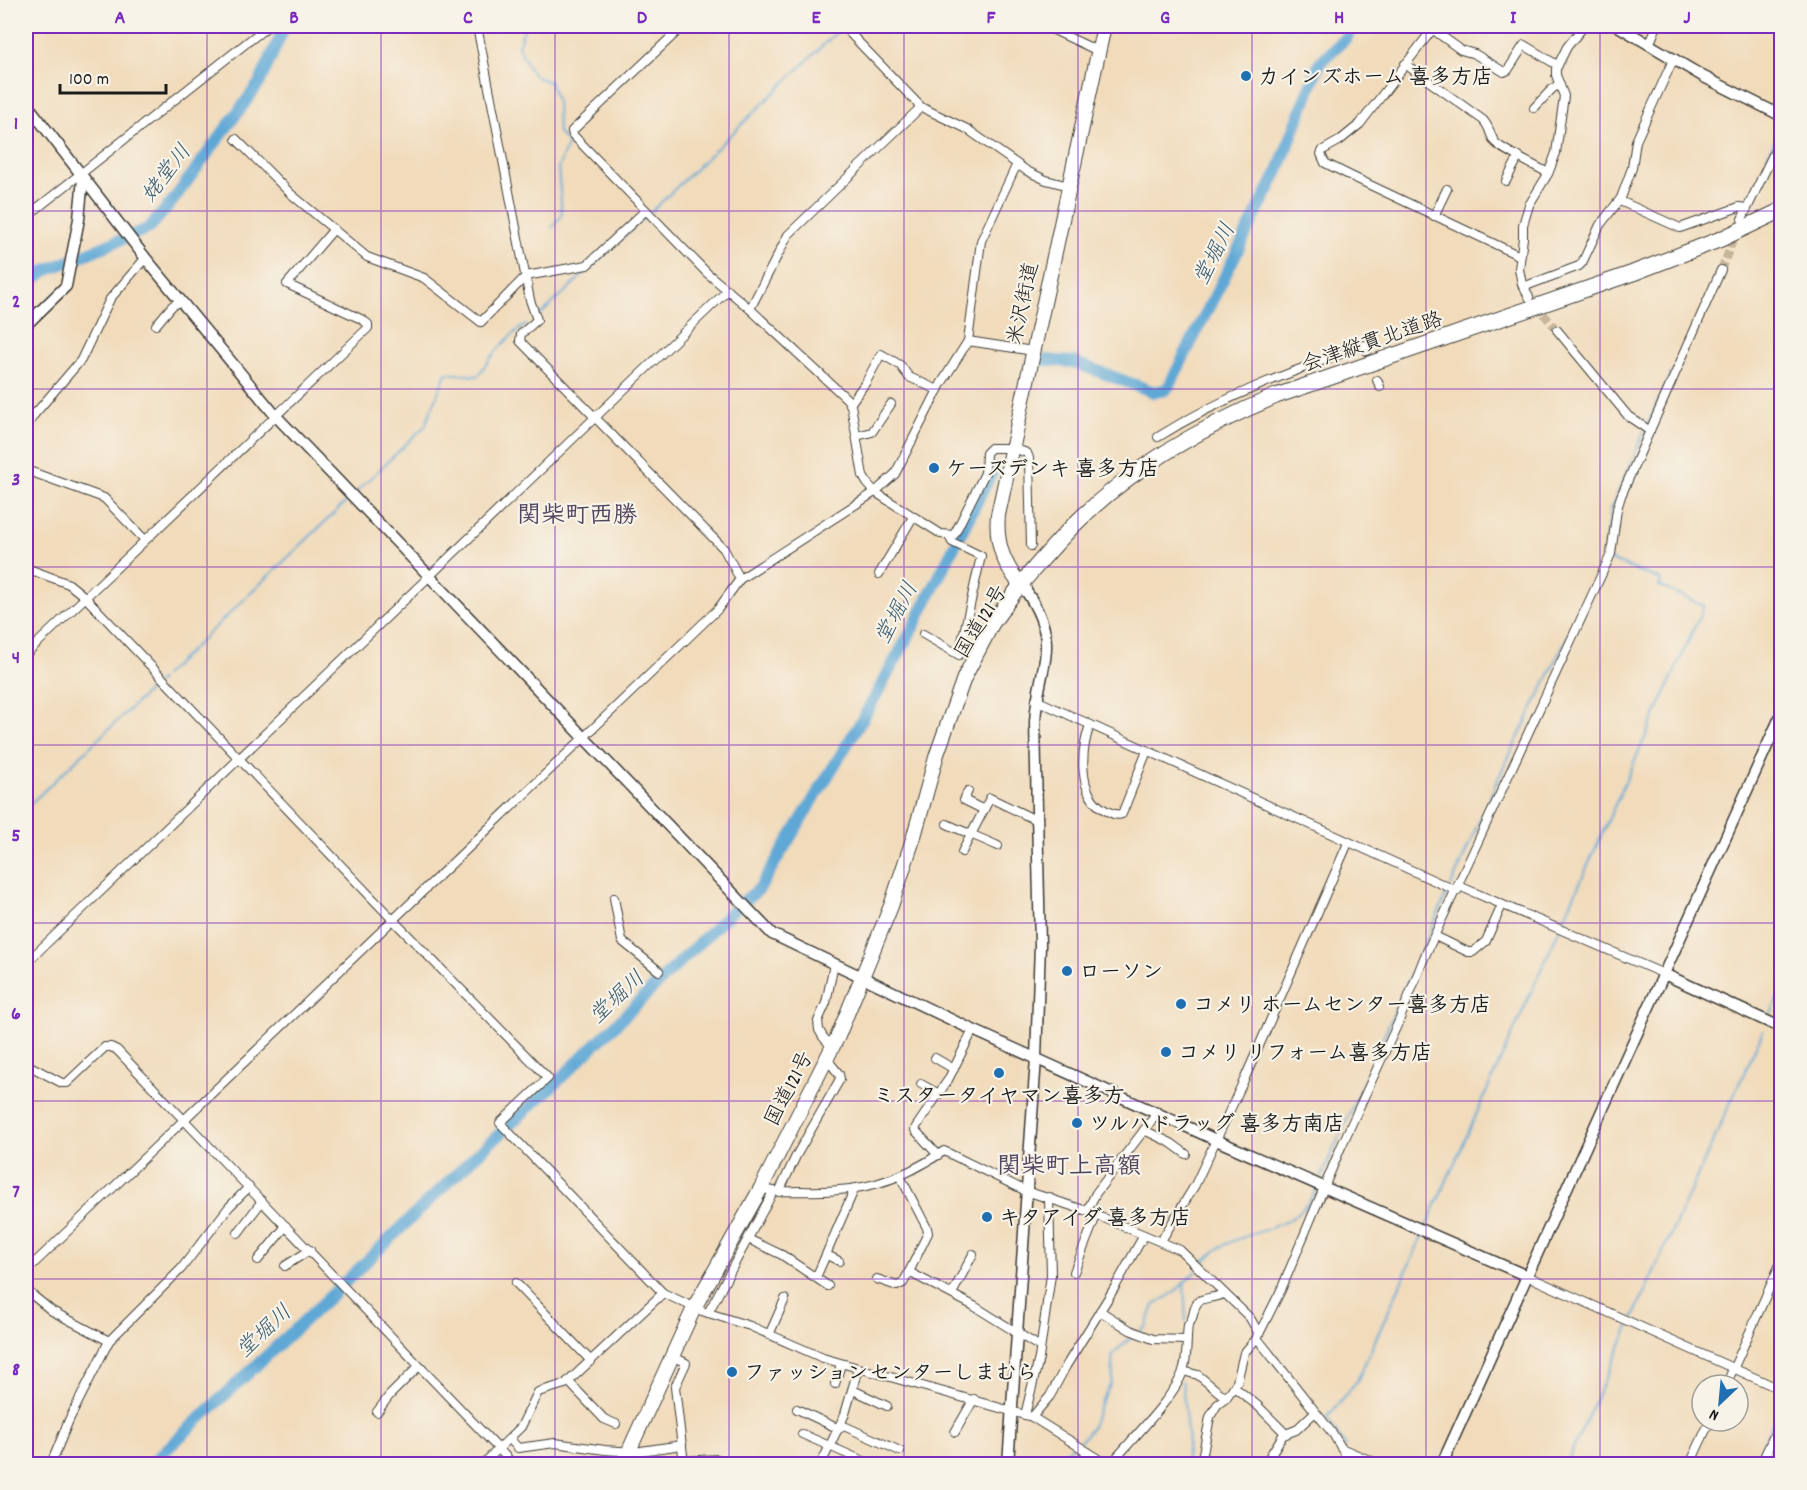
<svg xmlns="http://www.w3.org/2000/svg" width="1807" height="1490" font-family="Dekko,'Klee One',sans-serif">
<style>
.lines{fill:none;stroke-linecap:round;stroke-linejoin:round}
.stream{stroke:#5fa8d6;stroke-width:2}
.river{stroke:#5fa8d6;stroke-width:12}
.minor-tunnel{stroke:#c6b59b;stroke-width:8;stroke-dasharray:8 4;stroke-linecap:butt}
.minor-casing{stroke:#3c3934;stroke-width:10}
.tertiary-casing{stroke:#3c3934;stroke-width:13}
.trunk-casing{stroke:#3c3934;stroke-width:16}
.motorway-casing{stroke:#3c3934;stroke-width:17}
.minor{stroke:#fff;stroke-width:8}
.tertiary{stroke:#fff;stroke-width:10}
.trunk{stroke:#fff;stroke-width:14}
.motorway{stroke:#fff;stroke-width:15}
.grid{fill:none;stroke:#7b2cbf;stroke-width:1.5;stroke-opacity:0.55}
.poi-dot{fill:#1f6fb2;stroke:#f7f3e8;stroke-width:2}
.labels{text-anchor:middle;stroke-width:4.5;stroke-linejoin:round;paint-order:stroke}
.poi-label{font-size:21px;font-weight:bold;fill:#1c1c1c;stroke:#f7f3e8;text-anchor:start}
.street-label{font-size:21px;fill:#1c1c1c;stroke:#f7f3e8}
.water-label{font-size:22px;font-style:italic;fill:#3a5b70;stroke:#f7f3e8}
.quarter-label{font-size:24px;font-weight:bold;fill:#514660;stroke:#f7f3e8}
.neatline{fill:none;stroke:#7b2cbf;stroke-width:2}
.grid-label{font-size:20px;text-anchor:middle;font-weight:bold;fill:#7b2cbf}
</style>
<rect width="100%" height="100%" fill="#f7f3e8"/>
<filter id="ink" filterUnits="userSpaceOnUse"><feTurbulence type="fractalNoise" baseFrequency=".0167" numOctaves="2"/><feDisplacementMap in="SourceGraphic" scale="12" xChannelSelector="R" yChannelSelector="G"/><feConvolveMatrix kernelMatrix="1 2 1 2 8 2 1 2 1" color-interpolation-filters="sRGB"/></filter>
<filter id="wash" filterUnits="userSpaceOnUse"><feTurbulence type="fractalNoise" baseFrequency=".008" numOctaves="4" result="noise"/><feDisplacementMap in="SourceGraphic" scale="24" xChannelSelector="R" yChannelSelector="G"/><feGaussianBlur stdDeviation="1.35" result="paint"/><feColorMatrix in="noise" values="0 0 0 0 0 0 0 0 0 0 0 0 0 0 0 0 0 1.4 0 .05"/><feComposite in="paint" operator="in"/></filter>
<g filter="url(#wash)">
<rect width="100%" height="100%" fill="#f1dbbb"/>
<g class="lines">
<g class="stream">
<path d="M525,26L518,46C523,54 529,73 535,76C539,79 545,80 550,82L557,102L558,133L568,143L558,168L562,215L552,228"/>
<path d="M1321,26L1350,31"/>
<path d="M1767,157L1782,125"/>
<path d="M652,211L842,27"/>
<path d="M538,317L648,214"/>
<path d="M1647,425L1671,373"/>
<path d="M355,493L425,426L446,373L478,376C488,360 509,334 526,325"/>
<path d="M1604,560L1611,509L1645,430"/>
<path d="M164,676L349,499"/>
<path d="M26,808L160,680"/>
<path d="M1451,886L1497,781L1581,609"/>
<path d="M1771,1013L1782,990"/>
<path d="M1319,1182L1448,891"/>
<path d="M1425,1229L1704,606L1659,586L1661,580L1610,560"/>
<path d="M1200,1267C1231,1222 1294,1243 1317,1187"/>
<path d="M1184,1283L1186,1322"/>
<path d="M1632,1320L1763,1031"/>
<path d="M1141,1331L1147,1325L1154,1305L1175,1292L1196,1271"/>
<path d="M1182,1381L1188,1443L1185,1464"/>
<path d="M1079,1442L1091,1429L1102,1400L1111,1384L1113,1376L1112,1359L1114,1353L1134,1335"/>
<path d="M1346,1447L1327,1418L1357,1381L1423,1234"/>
<path d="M1353,1457L1358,1464"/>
<path d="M1032,1464L1056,1459L1072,1447"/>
<path d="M1566,1464L1630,1325"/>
<path d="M1754,1464L1782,1402"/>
</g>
<g class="river">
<path d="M26,286L45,271L149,228L171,203L252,93L260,82L285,26"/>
<path d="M1045,360L1073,362L1154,392L1165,390L1169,386L1278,171L1320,62L1347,37L1353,26"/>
<path d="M151,1464L336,1291L471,1160L560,1079L733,910L759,889L865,715L915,624L994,468"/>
</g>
</g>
</g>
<g filter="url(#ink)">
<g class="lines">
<g class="minor-tunnel">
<path d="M1721,270L1737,231"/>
<path d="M1536,305L1557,330"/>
</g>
<g class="minor-casing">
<g id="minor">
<path d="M477,26L530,300L537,320L521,334L520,341L724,549L740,579"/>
<path d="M683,26L572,131L573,135L707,273L750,309L847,399L851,405L863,476L867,483L875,492L941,534L954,535L985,473L986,453L991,448H1013L1027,453L1029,458L1031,546"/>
<path d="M843,26L921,107L967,129L1027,171L1046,180L1069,186"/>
<path d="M1045,26L1098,51"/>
<path d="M1435,26L1360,124L1339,141L1323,150L1321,154L1325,163L1351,176L1520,256"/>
<path d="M1432,29L1461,50L1475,54L1504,72L1508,70L1524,45L1557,65"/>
<path d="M1649,45L1657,26"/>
<path d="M1405,64L1483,120C1490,127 1489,133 1494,141C1499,149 1538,167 1548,173"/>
<path d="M1534,108L1553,88L1560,84"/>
<path d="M236,139L291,194L367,257L424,278L481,322L526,276L587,265L645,211"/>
<path d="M1506,181L1519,156"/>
<path d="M1620,201L1680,228L1739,207L1747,208"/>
<path d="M1434,216L1447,189"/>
<path d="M26,217L268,26"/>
<path d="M1742,219L1782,136"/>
<path d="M1523,287L1579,266L1582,263L1600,225L1621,198L1632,168L1636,141L1673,60"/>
<path d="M1529,297L1522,284L1519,269L1523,238V225L1529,205L1548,174L1556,153L1564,96L1556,75V69L1567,47L1584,26"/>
<path d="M750,309L788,235L921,107"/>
<path d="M156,325L172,306L181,301"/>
<path d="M1557,330L1628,416L1650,431"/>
<path d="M968,341L1033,351"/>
<path d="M1377,380L1380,387"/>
<path d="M850,404L866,382L881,354L900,365L909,377L938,390"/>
<path d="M26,409L34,415"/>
<path d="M26,429L33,416L81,360L110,299L142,262L147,260"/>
<path d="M857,436L872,432L891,404"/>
<path d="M1158,437C1223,396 1293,371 1365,345L1367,351"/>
<path d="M26,470L104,498L145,540"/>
<path d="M26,568L69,584L85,597L392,919L548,1078L500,1123L663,1293L702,1311L750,1326L823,1358L1032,1417L1107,1464"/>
<path d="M879,574L913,517"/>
<path d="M923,634L959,655L981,556L952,542L949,536"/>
<path d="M26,654L368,328V324L361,319L287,284L334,229"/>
<path d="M1036,700L1457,891"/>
<path d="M1090,725C1081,750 1077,795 1105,810C1111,813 1116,816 1122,814L1147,751"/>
<path d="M968,791L964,800L984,810"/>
<path d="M947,824C964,832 981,838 998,846"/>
<path d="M962,852L990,798L1038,821"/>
<path d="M1459,886L1664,974"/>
<path d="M614,898L622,941L659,971"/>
<path d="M1435,936L1468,952H1473L1486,941L1502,905"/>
<path d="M26,963L728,290"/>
<path d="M832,1047L823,1037L819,1030L818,1021L826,1003L834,964"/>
<path d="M935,1058L954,1069"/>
<path d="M26,1064L62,1083H67L105,1047H111L117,1050L513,1464"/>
<path d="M921,1084L939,1094"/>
<path d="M1144,1130L1171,1143L1186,1154"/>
<path d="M938,1155L915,1130L916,1127L948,1080L973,1030"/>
<path d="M900,1176L927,1228L928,1233L909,1272L974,1306L1040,1347"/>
<path d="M761,1188C775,1193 786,1191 801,1191C858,1193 897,1183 944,1151L1026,1191L1087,1211L1180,1250L1250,1318L1258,1332L1257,1338L1333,1434L1351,1464"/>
<path d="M779,1192L796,1156L840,1079L839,1074L826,1058"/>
<path d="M1087,1211L1096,1193L1158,1112"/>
<path d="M238,1233L262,1201"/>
<path d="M748,1239L782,1255L828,1286"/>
<path d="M1161,1241L1195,1185L1245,1078L1348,843"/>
<path d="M827,1255L839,1261"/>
<path d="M258,1260L286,1226"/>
<path d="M285,1266L310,1250"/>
<path d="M26,1271L718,609L740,579L875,492L895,474L941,384L968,341L981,241L1016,166"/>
<path d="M1074,1272L1096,1216"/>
<path d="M818,1273L854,1190"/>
<path d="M1527,1276L1782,1390"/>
<path d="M877,1279L897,1286L903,1283L909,1272"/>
<path d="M516,1283L591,1361"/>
<path d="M26,1290L52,1311L109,1341"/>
<path d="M952,1294L973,1254"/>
<path d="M1100,1311L1130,1330L1153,1339L1186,1340"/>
<path d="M708,1313L773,1192"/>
<path d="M769,1335L785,1299"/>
<path d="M672,1356L686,1363L675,1387L684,1464"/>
<path d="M1183,1371L1198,1375L1226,1398"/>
<path d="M568,1381L604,1419L616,1424"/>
<path d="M835,1384L841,1364"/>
<path d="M1726,1385L1782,1260"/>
<path d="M1234,1387L1258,1406L1286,1434"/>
<path d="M853,1390L887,1406"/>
<path d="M797,1409L839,1429L844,1426L900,1451"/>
<path d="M377,1412L389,1396L418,1367"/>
<path d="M1025,1415L1039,1358L1051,1275L1049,1197"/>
<path d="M1032,1417L1050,1396L1066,1366L1115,1287L1144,1235"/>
<path d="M955,1432L974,1399"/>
<path d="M802,1434L870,1464"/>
<path d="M510,1439L518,1448L555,1443L605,1450L634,1452L682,1445"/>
<path d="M1341,1448L1379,1464"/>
<path d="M683,1461L717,1459L733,1464"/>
<path d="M51,1464L69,1420L109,1341L181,1269L229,1207L249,1187"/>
<path d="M483,1464L521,1427L538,1392L565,1384L571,1379L663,1293"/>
<path d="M821,1464L845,1414L858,1369"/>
<path d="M1078,1464L1088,1452"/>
<path d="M1111,1464C1130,1441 1175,1397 1183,1371C1188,1356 1186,1340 1188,1325C1195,1319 1192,1307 1199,1301C1203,1298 1218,1297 1224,1294"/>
<path d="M1201,1464L1210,1417L1217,1405L1226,1398L1237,1382L1244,1353L1257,1338L1281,1290L1341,1147L1399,1021L1424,958L1611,554L1617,509L1621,496L1721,270"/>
<path d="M1265,1464L1283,1435L1296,1430L1315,1412"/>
<path d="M1690,1464L1710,1421"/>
<path d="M1761,1464L1782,1418"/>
</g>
</g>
<g class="tertiary-casing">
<g id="tertiary">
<path d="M1618,26L1704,77L1782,116"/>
<path d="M26,103L147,260L275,415L772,934L973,1030L1216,1140L1527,1276"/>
<path d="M26,325L66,286L79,219L83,178"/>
<path d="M1664,974L1782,1028"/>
<path d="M1008,1464L1036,1058L1040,945L1035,722C1038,664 1063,646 1026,591"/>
<path d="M1442,1464L1782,713"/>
</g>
</g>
<g class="trunk-casing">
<g id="trunk">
<path d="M1024,589C1005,567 995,545 998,515L1104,26"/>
<path d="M623,1464L694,1308L761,1188L838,1036L891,906L914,836L937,754L964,678L992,624L1020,585"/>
</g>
</g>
<g class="motorway-casing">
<path id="motorway" d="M1020,585C1039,563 1058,540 1079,520C1135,465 1204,426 1276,396L1633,273L1721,239L1782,210"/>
</g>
<use href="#minor" class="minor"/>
<use href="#tertiary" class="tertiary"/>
<use href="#trunk" class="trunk"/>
<use href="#motorway" class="motorway"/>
</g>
</g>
<path class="grid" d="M207,26V1464M381,26V1464M555,26V1464M729,26V1464M904,26V1464M1078,26V1464M1252,26V1464M1426,26V1464M1600,26V1464M26,211H1782M26,389H1782M26,567H1782M26,745H1782M26,923H1782M26,1101H1782M26,1279H1782"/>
<g class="poi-dot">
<circle cx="1246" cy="76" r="6"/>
<circle cx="934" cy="468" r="6"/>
<circle cx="1067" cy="971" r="6"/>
<circle cx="1181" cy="1004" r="6"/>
<circle cx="1166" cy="1052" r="6"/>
<circle cx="999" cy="1073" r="6"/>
<circle cx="1077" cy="1123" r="6"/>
<circle cx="987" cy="1217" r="6"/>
<circle cx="732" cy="1372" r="6"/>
</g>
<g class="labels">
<g class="poi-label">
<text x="1258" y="83">カインズホーム 喜多方店</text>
<text x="946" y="475">ケーズデンキ 喜多方店</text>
<text x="1079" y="978">ローソン</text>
<text x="1193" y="1011">コメリ ホームセンター喜多方店</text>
<text x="1178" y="1059">コメリ リフォーム喜多方店</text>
<text x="999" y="1102" text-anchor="middle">ミスタータイヤマン喜多方</text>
<text x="1089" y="1130">ツルハドラッグ 喜多方南店</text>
<text x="999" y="1224">キタアイダ 喜多方店</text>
<text x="744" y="1379">ファッションセンターしまむら</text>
</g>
<g class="street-label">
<text transform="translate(1022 303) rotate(-78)" y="7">米沢街道</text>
<text transform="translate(1372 341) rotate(-19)" y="7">会津縦貫北道路</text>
<text transform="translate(980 621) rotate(-59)" y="7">国道121号</text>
<text transform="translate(788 1088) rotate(-63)" y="7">国道121号</text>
</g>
<g class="water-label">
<text transform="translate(165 172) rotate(-52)" y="8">姥堂川</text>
<text transform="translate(1213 253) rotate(-63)" y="8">堂堀川</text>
<text transform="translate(895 612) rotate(-62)" y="8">堂堀川</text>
<text transform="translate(616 996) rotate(-43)" y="8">堂堀川</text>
<text transform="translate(263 1330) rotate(-43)" y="8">堂堀川</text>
</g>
<g class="quarter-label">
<text x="577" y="522">関柴町西勝</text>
<text x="1069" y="1173">関柴町上高額</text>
</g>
</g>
<rect width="1807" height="1490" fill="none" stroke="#f7f3e8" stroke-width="66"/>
<g transform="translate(1720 1403) rotate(206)"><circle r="28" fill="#f7f3e8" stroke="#9f9d96" stroke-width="1.5"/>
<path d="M0-4.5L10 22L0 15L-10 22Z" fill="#1f6fb2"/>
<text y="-9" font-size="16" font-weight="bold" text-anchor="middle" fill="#1c1c1c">N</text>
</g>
<path d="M60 84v9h106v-9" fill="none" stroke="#1c1c1c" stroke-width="3"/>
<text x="69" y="84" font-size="18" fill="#1c1c1c" stroke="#f7f3e8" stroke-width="4.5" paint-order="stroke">100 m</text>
<rect x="33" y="33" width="1741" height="1424" class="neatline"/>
<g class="grid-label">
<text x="120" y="23">A</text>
<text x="294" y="23">B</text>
<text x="468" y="23">C</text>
<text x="642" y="23">D</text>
<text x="816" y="23">E</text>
<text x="991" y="23">F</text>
<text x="1165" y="23">G</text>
<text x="1339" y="23">H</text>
<text x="1513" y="23">I</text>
<text x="1687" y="23">J</text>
<text x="16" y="129">1</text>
<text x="16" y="307">2</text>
<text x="16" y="485">3</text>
<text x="16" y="663">4</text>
<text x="16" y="841">5</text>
<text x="16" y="1019">6</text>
<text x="16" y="1197">7</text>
<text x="16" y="1375">8</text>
</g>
</svg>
